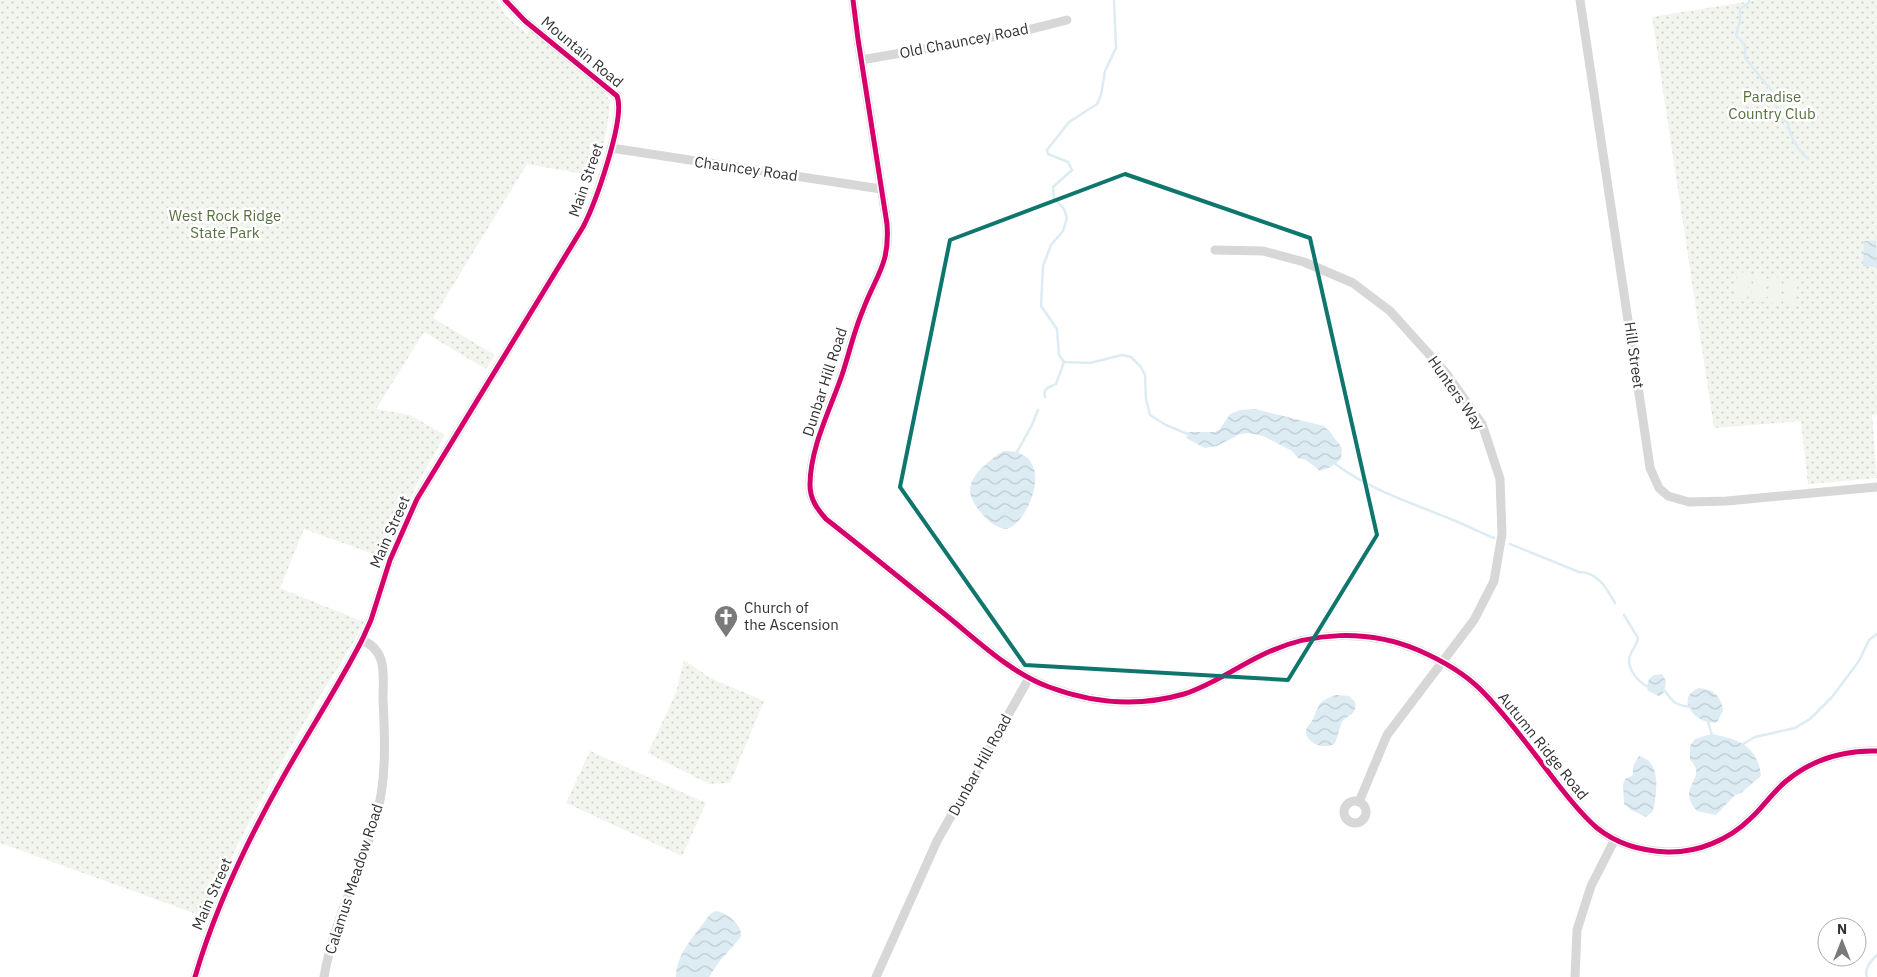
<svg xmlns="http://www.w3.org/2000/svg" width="1877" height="977" font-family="'IBM Plex Sans',sans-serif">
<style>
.grass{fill:url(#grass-dots)}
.garden{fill:#f1f5ed}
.water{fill:url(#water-waves)}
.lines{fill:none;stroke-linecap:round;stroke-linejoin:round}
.stream{stroke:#ddebf3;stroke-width:2.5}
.street{stroke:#d7d7d7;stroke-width:9}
.cycleway-casing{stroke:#fff;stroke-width:8}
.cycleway{stroke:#d6006c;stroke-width:5}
.marked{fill:none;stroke:#0f766e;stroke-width:4;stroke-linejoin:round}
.labels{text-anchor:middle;stroke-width:5;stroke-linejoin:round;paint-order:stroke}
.street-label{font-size:15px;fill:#333;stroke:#fff}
.park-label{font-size:15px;fill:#56703f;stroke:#fff}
.poi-label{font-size:15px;fill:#333;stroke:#fff;text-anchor:start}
</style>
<defs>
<pattern id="grass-dots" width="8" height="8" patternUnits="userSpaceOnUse" patternTransform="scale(1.25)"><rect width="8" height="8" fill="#f1f5ed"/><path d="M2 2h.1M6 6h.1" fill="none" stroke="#cfd2cc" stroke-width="1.8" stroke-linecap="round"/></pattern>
<pattern id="water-waves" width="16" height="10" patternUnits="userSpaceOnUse" patternTransform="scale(1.25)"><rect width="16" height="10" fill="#ddebf3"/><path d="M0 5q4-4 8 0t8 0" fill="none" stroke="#becad1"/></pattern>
</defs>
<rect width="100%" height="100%" fill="#fff"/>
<g class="grass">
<path d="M0,0H496L506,16L527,34L530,30C549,45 598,78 608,98C614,108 599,163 595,176L527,164L433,318L495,355L486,369L424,332L376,409L410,415L445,435L416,486L382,557L304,529L280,588L364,622C350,651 331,677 315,704C275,773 235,843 205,917L0,843Z"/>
<path d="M1757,0H1877V415H1872L1877,478L1808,484L1801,421L1714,428L1652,17Z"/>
<path d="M684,660L710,678L764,701L730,783L709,784L648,753L676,693Z"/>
<path d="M590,751L706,803L682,856L566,803Z"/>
</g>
<g class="garden">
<path d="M1738,272L1750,273L1747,300L1734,298Z"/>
<path d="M1754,274L1766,276L1763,302L1751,300Z"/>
<path d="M1770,276L1782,278L1779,304L1767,303Z"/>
<path d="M1786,279L1798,280L1795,306L1783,305Z"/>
</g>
<g class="water">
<path d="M1864,241H1876L1877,267L1863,266Z"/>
<path d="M1255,409L1324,426L1330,432L1342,448L1341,459L1331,467L1320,471L1306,460L1298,458L1292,451L1263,436L1249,433L1240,434L1217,446L1205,448L1186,438L1188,432H1215L1220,429L1230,414L1240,410Z"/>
<path d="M1004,451C1059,450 1029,523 1007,529C997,528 989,522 983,515C966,496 965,483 985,465C991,460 997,454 1004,451Z"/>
<path d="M1662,674L1666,681L1664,693L1659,696L1648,691L1647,687L1649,679L1654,675Z"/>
<path d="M1699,688C1714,689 1721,696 1723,711L1717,722C1699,727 1672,699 1699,688Z"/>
<path d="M1336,695L1349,696L1355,702C1357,717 1348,713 1342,722C1339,728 1338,737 1335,743C1327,750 1308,745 1306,733C1305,727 1311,724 1313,719C1320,703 1319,701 1336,695Z"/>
<path d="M1711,734C1739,739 1758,746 1761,776L1741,793L1735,795L1716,815L1697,811C1674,786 1710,779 1690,760V746L1695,739Z"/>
<path d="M1639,756C1663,762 1656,795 1653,811L1646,817L1631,810L1624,804L1623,785L1625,779L1633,775V766Z"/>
<path d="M716,911C726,912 743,925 741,937L719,962L709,977H676C676,953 697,933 710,914Z"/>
</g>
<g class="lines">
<g class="stream">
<path d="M1114,0L1116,48L1105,71L1101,95L1097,104L1069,122L1047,150L1048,154L1068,162L1072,170L1053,187L1054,198L1064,209L1067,218L1063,231L1051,245L1043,266L1041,306L1057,329L1059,355L1064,362L1090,363L1122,355L1131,357L1141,367L1145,375L1146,399L1150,415L1166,425L1190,435"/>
<path d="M1749,0V3L1740,9V21L1736,35L1745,45V58L1771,90L1780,118L1788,123C1790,138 1797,149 1808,159"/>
<path d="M1045,397C1043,387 1049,388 1056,384L1064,362"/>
<path d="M1017,452L1032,425L1038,410"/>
<path d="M1334,463C1368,489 1409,502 1448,518C1464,524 1479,532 1494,538"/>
<path d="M1510,544L1579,572C1598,572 1607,589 1615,603"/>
<path d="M1624,615L1638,638C1637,644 1634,648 1631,653C1624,666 1637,681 1648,687"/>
<path d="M1663,691H1665C1674,703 1675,705 1691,707"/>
<path d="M1707,719L1712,735"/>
<path d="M1743,744L1755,737L1795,728L1810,719L1832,697L1859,661L1869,640L1877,634"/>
<path d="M1867,977C1864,968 1871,961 1877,955"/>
</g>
<g class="street">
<path d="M853,0L858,39L887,224C890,265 876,275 863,310C854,331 849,354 842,375C830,410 810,448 810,485C810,499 817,509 826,519C867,551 907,584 947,616C979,642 1011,673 1049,687C1092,703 1139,707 1184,694C1212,685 1235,668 1262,655C1310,631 1368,629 1418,650C1441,660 1463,672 1481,690C1510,719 1534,754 1560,787C1571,801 1583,816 1597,828C1617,844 1642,851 1667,852C1697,853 1729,840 1751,818C1763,807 1772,793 1785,782C1811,760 1843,750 1877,751"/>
<path d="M1580,0L1647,447L1650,468L1659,488L1668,496L1689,502L1727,501L1877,487"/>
<path d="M861,60L1016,33L1067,20"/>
<path d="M611,148L881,189"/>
<path d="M1215,250L1263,251L1304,262L1353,283L1390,311L1446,373L1482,424L1500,479L1502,534L1494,581L1474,620L1387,735L1359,802"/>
<circle cx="1355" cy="812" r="11"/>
<path d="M195,977C216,905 249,837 286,772C311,728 339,685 362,640L371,620L390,560L417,499L583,227C595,204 626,118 617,96L525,21L505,0"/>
<path d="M324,977C333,923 360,873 375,821C387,782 385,739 383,699C383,675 388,651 362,640"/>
<path d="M876,977L937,841L1029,678"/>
<path d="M1575,977L1577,930L1591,886L1615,839"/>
</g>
<g class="cycleway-casing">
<g id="cycleway">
<path d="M853,0L858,39L887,224C890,265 876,275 863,310C854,331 849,354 842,375C830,410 810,448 810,485C810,499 817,509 826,519C867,551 907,584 947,616C979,642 1011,673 1049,687C1092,703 1139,707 1184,694C1212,685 1235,668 1262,655C1310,631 1368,629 1418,650C1441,660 1463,672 1481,690C1510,719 1534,754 1560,787C1571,801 1583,816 1597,828C1617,844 1642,851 1667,852C1697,853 1729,840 1751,818C1763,807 1772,793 1785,782C1811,760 1843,750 1877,751"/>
<path d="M195,977C216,905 249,837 286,772C311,728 339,685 362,640L371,620L390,560L417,499L583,227C595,204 626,118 617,96L525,21L505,0"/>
</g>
</g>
<use href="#cycleway" class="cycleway"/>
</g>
<path class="marked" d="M1125,174L1310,238L1377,535L1288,680L1025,665L900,487L950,240Z"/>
<defs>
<g id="church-pin" transform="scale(1.25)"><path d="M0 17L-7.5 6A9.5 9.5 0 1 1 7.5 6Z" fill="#7a7a7a" stroke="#fff"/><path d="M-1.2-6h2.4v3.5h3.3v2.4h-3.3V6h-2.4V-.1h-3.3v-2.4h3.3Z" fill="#fff"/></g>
</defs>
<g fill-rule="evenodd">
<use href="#church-pin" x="726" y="617"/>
</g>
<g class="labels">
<g class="street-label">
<text transform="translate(964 41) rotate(-11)" y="5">Old Chauncey Road</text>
<text transform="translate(582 52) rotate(40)" y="5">Mountain Road</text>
<text transform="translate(746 169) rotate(8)" y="5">Chauncey Road</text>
<text transform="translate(586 180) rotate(-71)" y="5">Main Street</text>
<text transform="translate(1634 355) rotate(82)" y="5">Hill Street</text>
<text transform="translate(825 382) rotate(-72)" y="5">Dunbar Hill Road</text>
<text transform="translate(1456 393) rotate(55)" y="5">Hunters Way</text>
<text transform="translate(390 532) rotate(-66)" y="5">Main Street</text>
<text transform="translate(1543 746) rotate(51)" y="5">Autumn Ridge Road</text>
<text transform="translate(980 765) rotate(-61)" y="5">Dunbar Hill Road</text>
<text transform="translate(354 879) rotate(-72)" y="5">Calamus Meadow Road</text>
<text transform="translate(212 894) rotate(-66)" y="5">Main Street</text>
</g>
<g class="park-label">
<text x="1772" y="102">Paradise<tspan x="1772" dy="17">Country Club</tspan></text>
<text x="225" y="221">West Rock Ridge<tspan x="225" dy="17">State Park</tspan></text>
</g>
<g class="poi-label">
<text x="744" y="613">Church of<tspan x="744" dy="17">the Ascension</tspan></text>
</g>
</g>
<g transform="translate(1842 942)"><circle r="24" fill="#ffffff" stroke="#adadad"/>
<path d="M0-4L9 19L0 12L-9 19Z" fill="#7a7a7a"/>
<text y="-8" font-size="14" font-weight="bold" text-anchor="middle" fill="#333333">N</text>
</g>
</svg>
